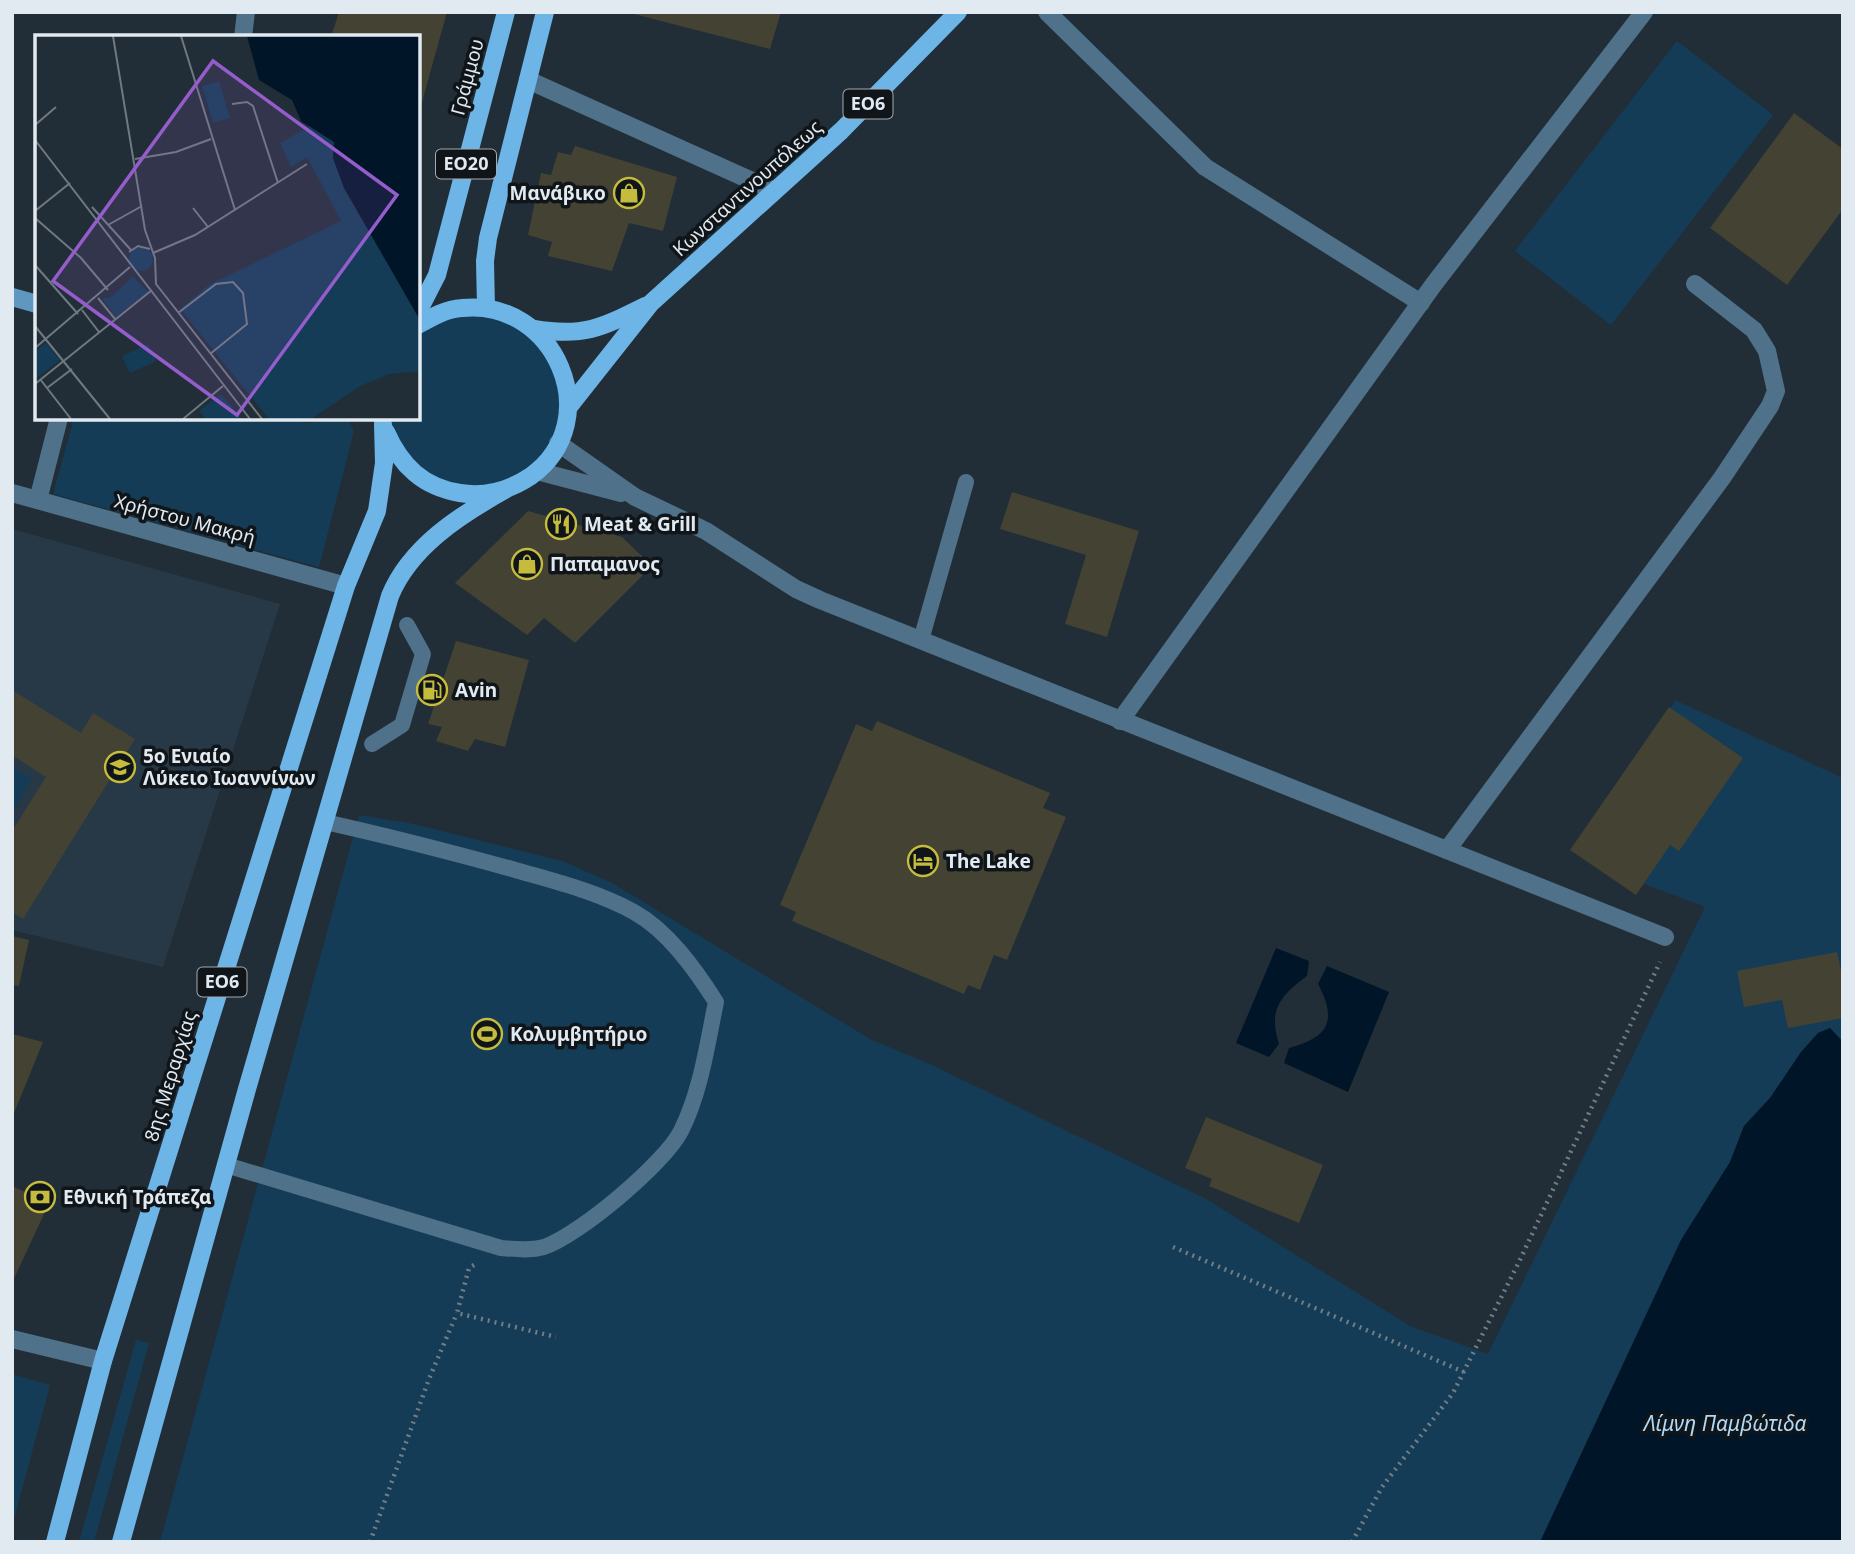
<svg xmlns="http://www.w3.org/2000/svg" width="1855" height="1554" font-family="'Noto Sans',sans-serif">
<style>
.built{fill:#273946}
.green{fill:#153c56}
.water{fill:#001527}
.building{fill:#434233}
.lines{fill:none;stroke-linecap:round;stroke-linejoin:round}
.path{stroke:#727d85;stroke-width:4.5;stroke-dasharray:2 5;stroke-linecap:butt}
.lane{stroke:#4f7189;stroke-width:16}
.street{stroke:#4f7189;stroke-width:18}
.secondary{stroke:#6097be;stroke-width:18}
.primary{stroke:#6db4e7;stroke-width:18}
.labels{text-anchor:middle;stroke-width:7;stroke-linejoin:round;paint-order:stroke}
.shield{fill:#101519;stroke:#a3aab0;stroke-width:2}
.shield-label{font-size:18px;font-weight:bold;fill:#e2eaf1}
.street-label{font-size:19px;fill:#e2eaf1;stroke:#101519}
.poi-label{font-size:19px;font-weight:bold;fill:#e2eaf1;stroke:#101519;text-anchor:start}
.water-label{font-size:21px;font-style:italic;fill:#b0d9f8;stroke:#101519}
.inset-road{fill:none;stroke:#6e7981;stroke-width:2}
.view{fill:#955ccc;fill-opacity:0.15;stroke:#955ccc;stroke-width:3.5}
.inset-edge{fill:none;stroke:#e2eaf1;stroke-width:3.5}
</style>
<rect width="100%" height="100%" fill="#212e37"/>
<path class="built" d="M12,529L280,604L163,967L12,930Z"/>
<g class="green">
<path d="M1677,41L1773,115L1611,325L1515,251Z"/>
<path d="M456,313L514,320L555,364L562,424L530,475L472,493L416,473L384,418H418V330Z"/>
<path d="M74,418H286L305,423L348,419L354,431L319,567L53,494Z"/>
<path d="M1675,700L1843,778V1042L1830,1028L1801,1052L1770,1098L1744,1126L1730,1162L1681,1240L1540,1542H160L359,815L414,824L562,861L612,883L870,1039L932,1065L1208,1200L1410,1326L1488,1354L1705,907L1585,861Z"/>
<path d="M12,768L32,778L12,814Z"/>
<path d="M136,1340L149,1343L94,1542H79Z"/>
<path d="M12,1374L50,1385L12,1527Z"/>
</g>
<g class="water">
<path d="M1276,948L1309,961L1307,976C1280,996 1268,1010 1279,1044L1269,1057L1236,1043Z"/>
<path d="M1327,966L1389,992L1348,1092L1284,1063L1289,1048C1330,1037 1337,1020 1318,984Z"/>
<path d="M1830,1028L1843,1042V1542H1540L1681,1240L1730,1162L1744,1126L1770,1098L1801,1052L1818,1033Z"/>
</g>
<g class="building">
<path d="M339,12H447L419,113L418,37H331Z"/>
<path d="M626,12H781L770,49Z"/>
<path d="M1794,113L1843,149V209L1787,285L1710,228Z"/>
<path d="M575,146L677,177L663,231L629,223L612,271L548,256L552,242L528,235L541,173L551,175L558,152L571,155Z"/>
<path d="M1012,492L1139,531L1107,637L1065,624L1086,555L1000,529Z"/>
<path d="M528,511L622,537L652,566L575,643L544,618L527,635L455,583Z"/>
<path d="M456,641L529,660L505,747L475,739L468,751L436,741L442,727L428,724Z"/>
<path d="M12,690L81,733L93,713L135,739L23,919L12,912V831L46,777L12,755Z"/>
<path d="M1669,707L1743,758L1679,851L1670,845L1636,895L1570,850Z"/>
<path d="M877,721L1050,793L1043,808L1066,817L1007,960L994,955L980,990L968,985L964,994L792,921L796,912L780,905L856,724L872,731Z"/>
<path d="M12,936L29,940L19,986L12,985Z"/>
<path d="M1837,952L1843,980V1018L1788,1028L1782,1000L1744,1007L1737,971Z"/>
<path d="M12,1034L43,1042L12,1118Z"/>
<path d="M1206,1117L1323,1165L1299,1223L1209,1186L1212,1179L1185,1168Z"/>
<path d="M12,1186L49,1203L12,1283Z"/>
</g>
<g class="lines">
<g class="path">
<path d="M1173,1247L1464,1372"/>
<path d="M474,1265L469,1268L457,1313L556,1337"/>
<path d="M370,1542L429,1379L457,1313"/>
<path d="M1352,1542L1382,1487L1453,1393L1518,1264L1660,962"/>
</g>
<g class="lane">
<path d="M921,640L966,482"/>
<path d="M372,744L402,725L423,654L407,625"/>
<path d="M226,1165L501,1248C515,1249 530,1251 544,1247C578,1236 665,1163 681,1131C701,1091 707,1045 716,1002C695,969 668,931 634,912C596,891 553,881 512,869C450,852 388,836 325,822"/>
</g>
<g class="street">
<path d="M1047,12L1205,167L1421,303"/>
<path d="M243,37L246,12"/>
<path d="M528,80L774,191"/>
<path d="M558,443L635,497L706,531L796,589L820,600L1665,937"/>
<path d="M537,471L621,493"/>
<path d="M12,493L346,586"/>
<path d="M38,500L59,418"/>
<path d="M1120,721L1434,284L1644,12"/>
<path d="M1447,850L1722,478L1770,406L1776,391L1767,351L1754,330L1695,284"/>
<path d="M12,1339L103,1361"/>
</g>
<path class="secondary" d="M12,297L37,304"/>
<g class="primary">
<path d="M486,308L485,261L488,238L545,12"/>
<path d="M418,312L437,275L506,12"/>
<path d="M534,329C584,337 601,328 645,306"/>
<path d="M568,408L651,303L841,131L958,12"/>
<path d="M386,432C401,466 423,487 460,493C485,497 510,490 531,476C608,420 555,298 462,308C446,309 432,317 418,325"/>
<path d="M55,1542L103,1361L346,586L377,511L384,463L383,424"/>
<path d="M121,1542L247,1089L390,596C410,547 460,515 505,490"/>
</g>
</g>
<defs>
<g id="shop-ring" transform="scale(1.575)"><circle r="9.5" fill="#101519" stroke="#c5bc3d" stroke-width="1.5"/><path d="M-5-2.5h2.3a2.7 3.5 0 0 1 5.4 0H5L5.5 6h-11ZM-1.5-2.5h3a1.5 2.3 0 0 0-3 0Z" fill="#c5bc3d"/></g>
<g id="restaurant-ring" transform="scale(1.575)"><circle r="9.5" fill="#101519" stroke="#c5bc3d" stroke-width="1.5"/><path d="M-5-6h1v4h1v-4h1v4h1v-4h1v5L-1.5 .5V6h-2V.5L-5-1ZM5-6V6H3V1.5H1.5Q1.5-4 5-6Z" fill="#c5bc3d"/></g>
<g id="fuel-ring" transform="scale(1.575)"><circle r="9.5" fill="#101519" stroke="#c5bc3d" stroke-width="1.5"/><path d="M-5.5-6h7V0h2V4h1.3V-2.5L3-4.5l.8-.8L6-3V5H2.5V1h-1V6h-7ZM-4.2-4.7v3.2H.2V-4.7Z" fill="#c5bc3d"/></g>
<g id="school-ring" transform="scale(1.575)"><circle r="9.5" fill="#101519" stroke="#c5bc3d" stroke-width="1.5"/><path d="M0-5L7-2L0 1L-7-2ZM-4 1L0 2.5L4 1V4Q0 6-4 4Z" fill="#c5bc3d"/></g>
<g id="hotel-ring" transform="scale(1.575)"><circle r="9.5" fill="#101519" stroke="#c5bc3d" stroke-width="1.5"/><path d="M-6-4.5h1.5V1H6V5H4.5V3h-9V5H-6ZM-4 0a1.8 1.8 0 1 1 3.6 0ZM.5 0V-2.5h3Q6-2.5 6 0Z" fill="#c5bc3d"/></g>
<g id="stadium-ring" transform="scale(1.575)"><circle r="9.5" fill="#101519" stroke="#c5bc3d" stroke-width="1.5"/><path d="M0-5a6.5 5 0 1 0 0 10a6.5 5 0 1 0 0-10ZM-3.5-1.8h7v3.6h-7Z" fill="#c5bc3d"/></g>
<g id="bank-ring" transform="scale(1.575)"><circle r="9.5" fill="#101519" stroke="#c5bc3d" stroke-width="1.5"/><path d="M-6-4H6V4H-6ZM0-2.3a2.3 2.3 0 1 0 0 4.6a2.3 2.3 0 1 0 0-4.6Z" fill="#c5bc3d"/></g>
</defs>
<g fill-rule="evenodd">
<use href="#shop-ring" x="629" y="193"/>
<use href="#restaurant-ring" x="561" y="524"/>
<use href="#shop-ring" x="527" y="564"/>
<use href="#fuel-ring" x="432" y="690"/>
<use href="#school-ring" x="120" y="767"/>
<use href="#hotel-ring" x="923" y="861"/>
<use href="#stadium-ring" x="487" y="1034"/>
<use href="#bank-ring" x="40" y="1197"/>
</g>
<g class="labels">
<g class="shield">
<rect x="843.5" y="89.5" width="49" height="29" rx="5"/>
<rect x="436" y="149.5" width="60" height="29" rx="5"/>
<rect x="197.5" y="967.5" width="49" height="29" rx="5"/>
</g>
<g class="shield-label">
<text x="868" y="110">ΕΟ6</text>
<text x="466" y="170">ΕΟ20</text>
<text x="222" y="988">ΕΟ6</text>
</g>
<g class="street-label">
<text transform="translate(467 77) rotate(-75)" y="7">Γράμμου</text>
<text transform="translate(747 188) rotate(-42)" y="7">Κωνσταντινουπόλεως</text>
<text transform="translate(185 519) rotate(15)" y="7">Χρήστου Μακρή</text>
<text transform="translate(170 1076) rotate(-73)" y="7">8ης Μεραρχίας</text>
</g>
<g class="poi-label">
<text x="606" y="200" text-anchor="end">Μανάβικο</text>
<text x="584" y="531">Meat &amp; Grill</text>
<text x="550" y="571">Παπαμανος</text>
<text x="455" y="697">Avin</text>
<text x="143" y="763">5ο Ενιαίο<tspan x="143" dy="22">Λύκειο Ιωαννίνων</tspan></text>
<text x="946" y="868">The Lake</text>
<text x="510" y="1041">Κολυμβητήριο</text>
<text x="63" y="1204">Εθνική Τράπεζα</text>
</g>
<g class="water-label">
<text x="1725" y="1431">Λίμνη Παμβώτιδα</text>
</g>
</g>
<g transform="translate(35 35)">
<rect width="385" height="385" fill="#212e37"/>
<path d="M184,46L195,83L178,88L167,51ZM275,91L299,107L298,123L309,153L385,285V336L354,339L325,351L276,384H234L145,274L175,249L306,186L272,122L256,132L245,108ZM94 224a12 12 0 1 1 24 0a12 12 0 1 1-24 0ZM98,241L113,257L81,282L67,264L76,262ZM11,308L25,325L0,344V316ZM113,309L121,326L95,338L87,321ZM186,359L207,384H171L164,376Z" fill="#153c56"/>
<path d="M212,1H385V285L309,153L298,123L299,107L266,86L257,65L224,45Z" fill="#001527"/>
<path class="inset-road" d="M78,1L110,195L120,223L121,249L227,384M146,1L200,175M197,69L212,67L218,71L243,148M0,90L21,72M0,105L215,384M100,124L141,117L176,104M57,172L96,215M158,173L173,192M0,176L35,148M0,183L46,223L73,255M73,190L107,171M94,217L103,211L115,214M118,218L160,200L272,129M0,230L43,279M63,263L80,284M47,275L64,297M143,278L181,249L198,247L208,258L212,289L175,319M0,291L75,384M0,313L95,232M5,344L36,384M0,349L117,255M12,353L37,334M148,384L188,351"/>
<path class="view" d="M178,26L362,160L202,380L18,246Z"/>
<rect width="385" height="385" class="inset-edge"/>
</g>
<rect width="1855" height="1554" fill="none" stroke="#e2eaf1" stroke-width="28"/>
</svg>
